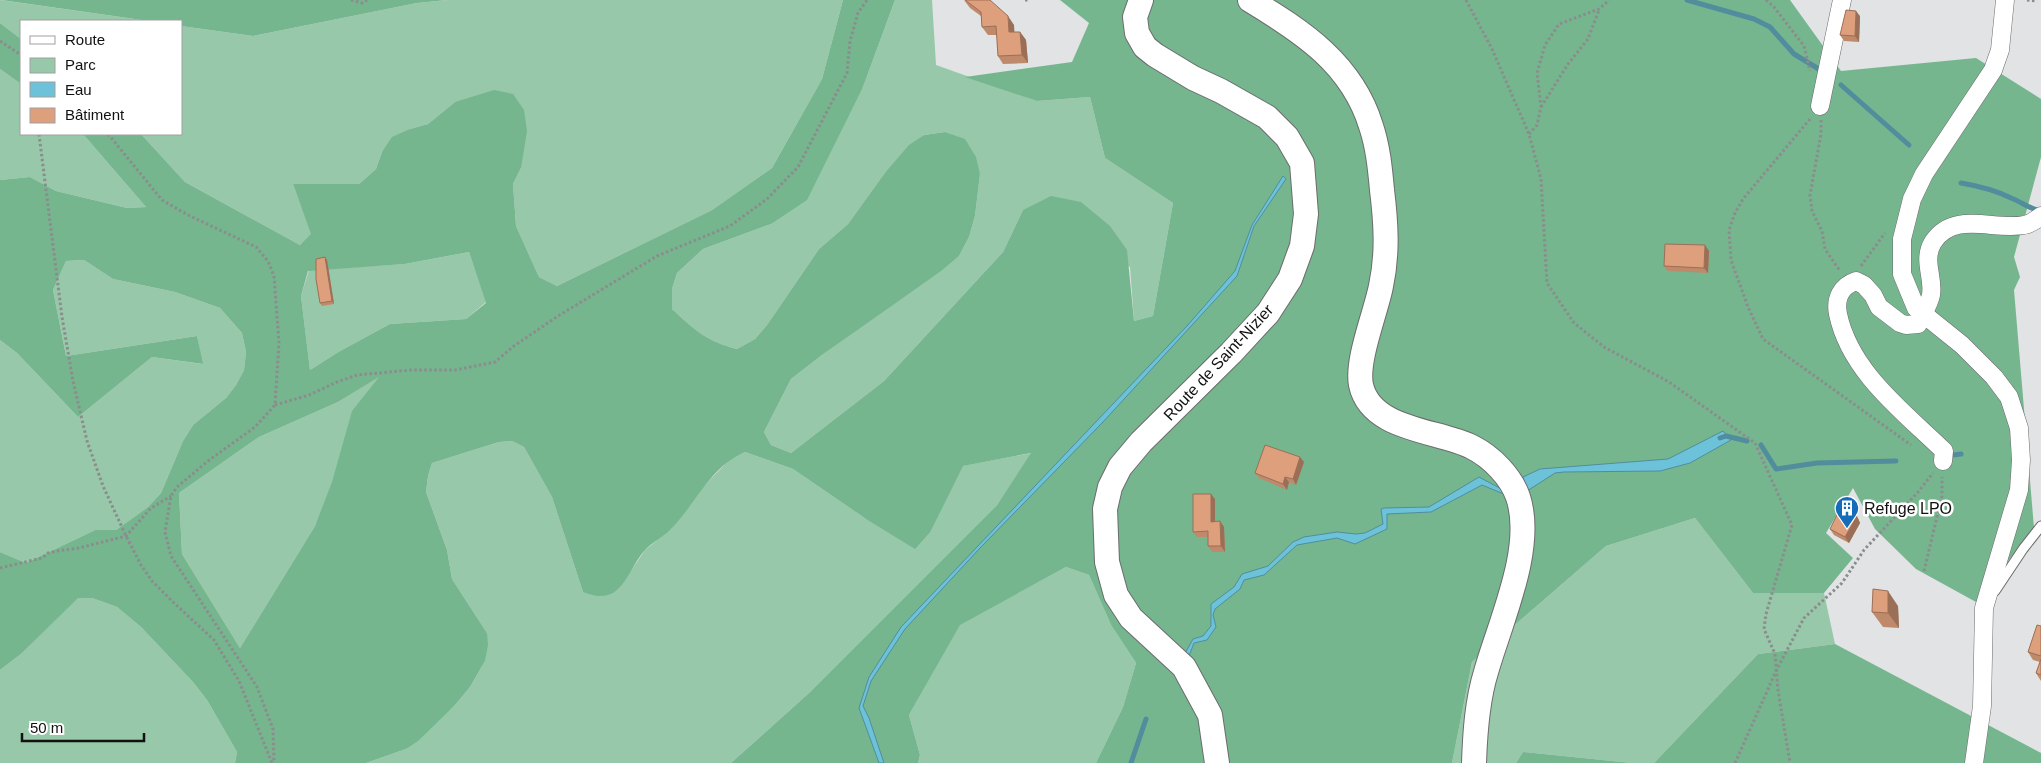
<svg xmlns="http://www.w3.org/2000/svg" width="2041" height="763" font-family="Arial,sans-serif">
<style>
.green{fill:#97c8a9}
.forest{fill:#75b68e;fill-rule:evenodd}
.water{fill:#6cc2d9;stroke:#518d9d}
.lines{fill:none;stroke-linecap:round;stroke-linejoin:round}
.stream{stroke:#518d9d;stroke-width:5}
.service-casing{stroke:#6b6c6d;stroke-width:11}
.minor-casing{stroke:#6b6c6d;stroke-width:19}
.secondary-casing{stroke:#6b6c6d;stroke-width:26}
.path{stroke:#8b8c8d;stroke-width:3;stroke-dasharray:2.5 2.5;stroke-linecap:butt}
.service{stroke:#fff;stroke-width:9}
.minor{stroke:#fff;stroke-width:18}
.secondary{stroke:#fff;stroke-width:24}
.wall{fill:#bf896b}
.shaded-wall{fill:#9b6f57}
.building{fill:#de9f7c;stroke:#9b6f57}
.labels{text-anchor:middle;stroke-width:5;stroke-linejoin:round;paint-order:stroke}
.street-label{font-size:16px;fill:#111112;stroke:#fff}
.poi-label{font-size:16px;fill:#111112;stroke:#fff;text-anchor:start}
</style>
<rect width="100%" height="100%" fill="#e1e3e4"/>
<g class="green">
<path d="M0,0L149,21H21V39L0,23Z"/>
<path d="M448,0H843L822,79L772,168L712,210L557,286L539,277L516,226L513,184L521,168L455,102L428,124L410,129L382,152L376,169L359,184H293L312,235L300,245L185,182L141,134H181V26L253,36L417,3Z"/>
<path d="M895,0H932L936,65L1037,101L1090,97L1105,158L1173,203L1153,316L1134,321L1130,267L1023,210L1003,252L884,381L791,453L771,445L764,432L791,379L822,355L959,256L969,237L975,216L980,174L965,140L945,132L924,135L884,174L848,224L819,249L767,325L755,339L737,349C706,341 695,330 672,309V289L677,273L703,249L771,224L863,87Z"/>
<path d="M0,69L21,84V134H83L146,207L127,208L56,191L30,177L0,180Z"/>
<path d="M469,252L486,302L466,319L390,324L340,351L310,370L301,296L309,270L405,264Z"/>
<path d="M84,260L113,279L175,292L220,308L242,333L246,352L244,370L236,385L226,398L193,425L183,441L161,493L148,507L116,530H95L26,563L0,552V340L17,353L78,417L152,357L202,364L197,336L66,356L53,290L66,261Z"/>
<path d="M380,376L315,526L240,648L182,554L179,493L259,437L338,402Z"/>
<path d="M512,441L524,447L552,497L583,592L622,584L645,550L671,529L703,487L732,457L745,452L793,469L866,519L931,531L962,466L1032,453L997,505L809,693L731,763H366L406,749L455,705L470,687L485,661L487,633L452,579L447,550L426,492L428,476L432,463L499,442Z"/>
<path d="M1695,518L1753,593H1824L1835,644L1758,654L1654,763H1632L1523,752L1516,763H1452L1472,662L1606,546Z"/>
<path d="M1066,567L1089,575L1111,625L1136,663L1123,707L1096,763H918L920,755L909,715L960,624Z"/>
<path d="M78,597L92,598L117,607L141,627L193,682L207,700L237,752L235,763H0V670L21,654Z"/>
</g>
<g class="forest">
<path d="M1,0H447L417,3L253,36L181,26V21H149Z"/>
<path d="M843,0H895L863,87L807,200L771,224L703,249L677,273L672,289V309C695,330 706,341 737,349L755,339L767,325L819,249L848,224L884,174L909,145L924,135L945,132L965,139L976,157L980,174L975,216L969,237L959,256L941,271L822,355L791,379L764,432L771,445L791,453L884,381L1003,252L1023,210L1051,196L1081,202L1110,226L1127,250L1134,321L1153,316L1173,203L1105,158L1090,97L1037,101L965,77L1072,62L1089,23L1060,0H1790L1841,71L1976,58L2041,99V157L2014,257L2020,277L2014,290L2034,528L1976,602L1916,569L1875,529L1853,488L1826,533L1853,558L1824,593H1753L1695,518L1606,546L1472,662L1452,763H1096L1123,707L1136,663L1111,625L1089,575L1066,567L960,625L909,715L920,755L918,763H731L809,693L997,505L1031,453L963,466L931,531L915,549L866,519L793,469L745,452C711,466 696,503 672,528C664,537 652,542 645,550C633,563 628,583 613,593C603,598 593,596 583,592L552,497L524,447L512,441L499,442L432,463L428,476L426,492L447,550L452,579L487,633L488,645L485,661L470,687L455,705L418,741L406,749L366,763H235L237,752L207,700L193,682L141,627L117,607L92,598H78L21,654L0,670V552L26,563L95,530H116L148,507L161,493L183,441L193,425L226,398L236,385L244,370L246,352L242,333L220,308L175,292L113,279L84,260L66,261L53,290L66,356L197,336L203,364L152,357L78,417L17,353L0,340V180L30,177L56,191L127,208L146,207L83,134H141L185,182L300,245L311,234L293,184H359L376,169L382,152L392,137L410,129L428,124L455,102L494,90L513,94L524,110L527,131L521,168L513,184L516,226L539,277L557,286L712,210L772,168L822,79ZM469,252L486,303L466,319L390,324L340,351L310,370L301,296L308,271L405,264ZM379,377L352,411L332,482L315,526L240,648L182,554L179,493L259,437L338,402Z"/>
<path d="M0,23L21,39V84L0,69Z"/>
<path d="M1835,644L2041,753V763H1654L1758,654Z"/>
<path d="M1523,752L1632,763H1516Z"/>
</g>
<g class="water">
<path d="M1283,176L1286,179L1254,226L1237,276L1103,422L980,548L905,629L871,681L863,706L869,718L884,763H879L859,708L869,677L901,627L1187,326L1235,271L1252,225Z"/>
<path d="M1723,431L1731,440L1690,463L1660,471L1564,472L1555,473L1527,491L1523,477L1540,469L1668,459Z"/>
<path d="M1479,477L1507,492L1506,495L1482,485L1431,512L1387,514V529L1355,544L1337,538L1297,545L1264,575L1244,580L1240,589L1215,609L1213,615L1216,627L1207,640L1194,643L1187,661L1183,657L1193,639L1203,636L1211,626V604L1234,587L1242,574L1268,566L1293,542L1304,537L1337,532L1356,534L1365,533L1383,524L1381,509L1384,508L1429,507Z"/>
</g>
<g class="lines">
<g class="stream">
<path d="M1687,0L1754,19L1770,27L1794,54L1822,71"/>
<path d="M1841,85L1909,145"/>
<path d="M1961,183C1979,186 1995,190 2011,198C2022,202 2029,209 2041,211"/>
<path d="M1720,438L1726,436L1747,441"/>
<path d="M1761,445L1776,469L1817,463L1896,461"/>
<path d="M1946,456L1961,454"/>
<path d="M1131,763L1146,719"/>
</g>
<g class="service-casing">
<path id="service" d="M1995,591L2023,549L2041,526"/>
</g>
<g class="minor-casing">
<g id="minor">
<path d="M1820,106L1842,0"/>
<path d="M1943,461L1944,451C1904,412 1850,372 1838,314C1835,299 1841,286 1856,281L1864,285L1873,295L1879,307L1900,323L1906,325L1918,324C1922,315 1929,305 1931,295C1934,277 1922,260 1933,242C1954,210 1994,231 2024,225C2030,224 2036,220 2041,216"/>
<path d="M1974,763L1982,706L1984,608L2019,490L2021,460L2019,428L2009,397L1994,377L1962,345L1916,308L1902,274V239L1912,199L1924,174L1993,70L2000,50L2005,0"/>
</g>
</g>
<g class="secondary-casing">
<g id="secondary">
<path d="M1141,0L1135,17L1137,33L1145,47L1155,55L1193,78L1221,91L1267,117L1287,137L1302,163L1306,214L1302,246L1290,279L1268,313L1231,353L1141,442L1120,467L1110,487L1105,509L1107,562L1116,595L1131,618L1184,667L1210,715L1217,763"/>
<path d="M1250,0C1303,32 1352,64 1371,126C1378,147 1380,168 1382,190C1386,223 1388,253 1381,286C1376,312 1356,360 1361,385C1371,431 1439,430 1472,447C1492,457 1511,477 1518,497C1535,548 1500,622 1486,672C1477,701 1475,733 1474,763"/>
</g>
</g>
<g class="path">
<path d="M351,0L362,3L367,0"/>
<path d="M1025,0H1029"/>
<path d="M1466,0L1492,49L1529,134L1541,179L1547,283L1574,323L1604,347L1669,382L1755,443L1792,525L1766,614L1764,629L1775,654L1778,690L1790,763"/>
<path d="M1766,0L1774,7L1804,46L1810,71"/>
<path d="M2027,0L2037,1"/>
<path d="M0,41L21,55"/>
<path d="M1541,107L1568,64L1588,39L1599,10"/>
<path d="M1810,119L1743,199L1735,213L1729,230L1731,260L1748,307L1763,339L1911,445"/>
<path d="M1821,120V134L1810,195L1812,211L1822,231L1825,249L1840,271"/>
<path d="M39,134L62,317L73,381L87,441L103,486L126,536L141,565L152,581L173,602L214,640L239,681L272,763"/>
<path d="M108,134L162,200L188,215L256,247L268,261L274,276L279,343L275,405L255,427L208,461L177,487L171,496L165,532L171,556L257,687L273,729L274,763"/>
<path d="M1529,134L1537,125L1541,107L1537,73L1545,45L1559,24L1599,9L1609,0"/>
<path d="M1861,266L1885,233"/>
<path d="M275,405L309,395L337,382L357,375L411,370H455L495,362L514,346L558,316L657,256L730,226L767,199L798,167L847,73L850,41L858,13L867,0"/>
<path d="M0,568L42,558L48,553L57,551L79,548L126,536L151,508L171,496"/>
<path d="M1924,571L1942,496V477"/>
<path d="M1735,763L1777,669L1804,618L1842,583L1864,550L1918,492L1933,473"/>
</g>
<use href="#service" class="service"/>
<use href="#minor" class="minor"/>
<use href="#secondary" class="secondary"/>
</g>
<g class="wall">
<path d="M964,0L1014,25V32H1020L1026,40L1028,63L1003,64L998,56L997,35H988L982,27L981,16L970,8Z"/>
<path d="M1860,16L1859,42L1844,41L1840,35Z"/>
<path d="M1705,245L1709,251L1708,273L1668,271L1664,266Z"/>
<path d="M327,260L334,304L322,306L320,303Z"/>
<path d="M1304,462L1296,485L1289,482L1287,490L1259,478L1255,473Z"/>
<path d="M1215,499V521H1220L1224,527L1225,552H1212L1208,546V537H1197L1193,532Z"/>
<path d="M1856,514L1860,523L1849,543L1834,535L1830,529Z"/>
<path d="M1898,606L1899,628L1883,627L1872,612Z"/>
<path d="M2041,626V681L2036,673L2040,662L2033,660L2028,652Z"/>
</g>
<g class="shaded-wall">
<path d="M1856,11L1860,16L1859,42L1855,36Z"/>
<path d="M1008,16L1014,25L1015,40L1009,32Z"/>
<path d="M1020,32L1026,40L1028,63L1022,55Z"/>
<path d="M1705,245L1709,251L1708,273L1704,268Z"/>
<path d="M325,257L327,260L334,304L332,301Z"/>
<path d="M1300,457L1304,462L1296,485L1293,479Z"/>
<path d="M1285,477L1289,482L1287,490L1283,484Z"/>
<path d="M1211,494L1215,499V527L1211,522Z"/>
<path d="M1853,508L1856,514L1860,523L1849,543L1845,537Z"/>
<path d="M1220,521L1224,527L1225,552L1221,546Z"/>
<path d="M1888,591L1898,606L1899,628L1888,613Z"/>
</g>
<g class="building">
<path d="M965,0H990L1008,16L1009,32H1020L1022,55L998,56L996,26L982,27L981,12Z"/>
<path d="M1846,10L1856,11L1855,36L1840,35Z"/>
<path d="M1665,244L1705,245L1704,268L1664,266Z"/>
<path d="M325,257L332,301L320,303L316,279V259Z"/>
<path d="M1265,445L1300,457L1293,479L1285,477L1283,484L1255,473Z"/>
<path d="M1193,494H1211V522L1220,521L1221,546H1208V531L1193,532Z"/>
<path d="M1843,503L1853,508L1856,518L1845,537L1830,529Z"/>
<path d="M1873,589L1888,591V613L1872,612Z"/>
<path d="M2037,625L2041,626V656L2028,652Z"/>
<path d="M2041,659V675L2036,673Z"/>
</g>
<defs>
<g id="building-pin" transform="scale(1.25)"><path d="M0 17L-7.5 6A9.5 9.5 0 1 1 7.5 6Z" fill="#156dba" stroke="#fff"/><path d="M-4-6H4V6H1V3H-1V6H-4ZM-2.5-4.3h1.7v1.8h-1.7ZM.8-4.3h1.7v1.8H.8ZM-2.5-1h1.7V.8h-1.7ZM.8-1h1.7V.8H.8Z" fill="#fff"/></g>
</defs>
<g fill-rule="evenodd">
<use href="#building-pin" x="1847" y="508"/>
</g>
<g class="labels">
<g class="street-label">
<text transform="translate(1218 362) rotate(-47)" y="6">Route de Saint-Nizier</text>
</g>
<g class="poi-label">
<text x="1864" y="514">Refuge LPO</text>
</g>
</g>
<rect x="20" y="20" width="162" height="115" fill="#ffffff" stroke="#a0a0a0"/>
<rect x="30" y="36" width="25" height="8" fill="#ffffff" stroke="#a0a0a0"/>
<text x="65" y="45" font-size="15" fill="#111112">Route</text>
<rect x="30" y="58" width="25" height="15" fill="#97c8a9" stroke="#a0a0a0"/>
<text x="65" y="70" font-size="15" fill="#111112">Parc</text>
<rect x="30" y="82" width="25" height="15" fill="#6cc2d9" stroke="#a0a0a0"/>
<text x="65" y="95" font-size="15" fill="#111112">Eau</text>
<rect x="30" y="108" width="25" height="15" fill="#de9f7c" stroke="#a0a0a0"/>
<text x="65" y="120" font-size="15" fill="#111112">Bâtiment</text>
<path d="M22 733v8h122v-8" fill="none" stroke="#111112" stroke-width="2.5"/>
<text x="30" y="733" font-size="15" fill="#111112" stroke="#ffffff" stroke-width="4" paint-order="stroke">50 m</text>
</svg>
